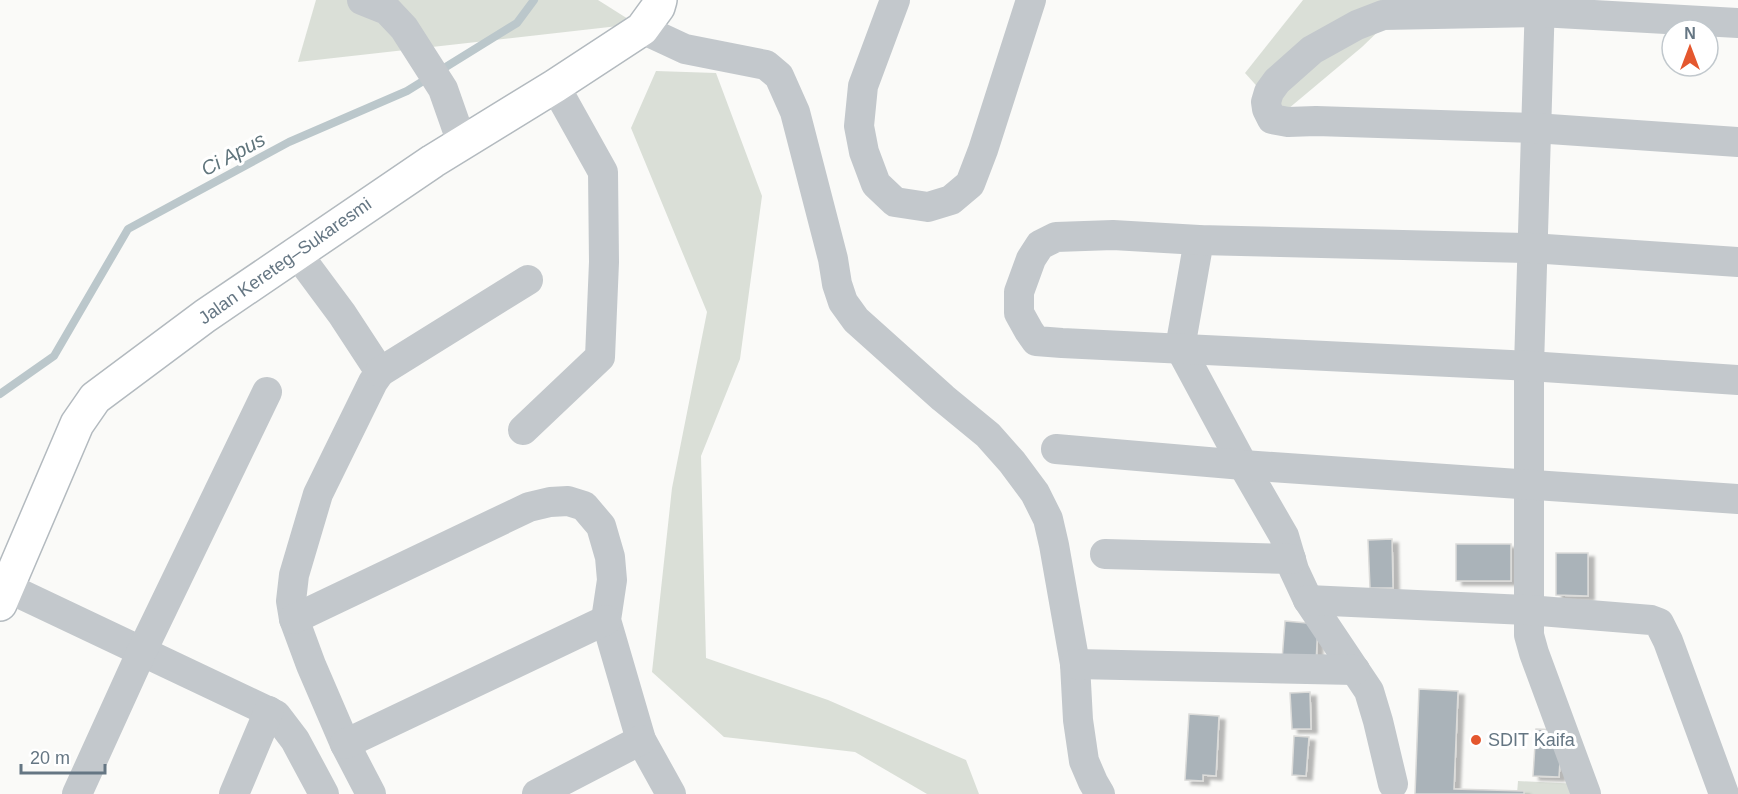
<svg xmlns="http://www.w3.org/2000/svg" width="1738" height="794" font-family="Helvetica,sans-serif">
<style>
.green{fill:#dadfd7}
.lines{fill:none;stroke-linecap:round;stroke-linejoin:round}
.stream{stroke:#bbc7cb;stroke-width:8}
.building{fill:#aab3b9;stroke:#dcdcda;stroke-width:1.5;filter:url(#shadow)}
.secondary-casing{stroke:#b3babf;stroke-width:36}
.street{stroke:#c3c8cc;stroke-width:30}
.secondary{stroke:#fff;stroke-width:33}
.poi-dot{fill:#e4572e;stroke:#fff;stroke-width:2}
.labels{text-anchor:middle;stroke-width:6;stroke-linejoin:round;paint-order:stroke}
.street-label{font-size:18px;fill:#657683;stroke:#fff}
.poi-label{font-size:18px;fill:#657683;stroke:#fff;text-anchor:start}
.water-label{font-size:20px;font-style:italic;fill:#60757c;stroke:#fff}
</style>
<defs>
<filter id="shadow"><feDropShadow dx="6" dy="4" stdDeviation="1.5" flood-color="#0004"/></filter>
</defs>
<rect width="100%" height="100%" fill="#fafaf8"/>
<g class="green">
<path d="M316,0H598L636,24L298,62Z"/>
<path d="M1303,0H1411L1362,47L1282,114L1245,73Z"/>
<path d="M656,71L716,73L762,196L740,359L701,456L706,658L828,700L966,760L979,794H927L855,752L724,737L652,672L672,488L707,312L631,128Z"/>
<path d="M1518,781L1580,784L1583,794H1517Z"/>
</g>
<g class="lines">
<path class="stream" d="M0,394L54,356L128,229L289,142L407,91L517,23L534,0"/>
</g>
<g class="building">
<path d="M1392,539L1393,588H1370L1368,540Z"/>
<rect x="1456" y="544" width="55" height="37"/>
<path d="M1556,553H1588V596L1556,595Z"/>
<path d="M1285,621L1318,624L1316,663L1282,660Z"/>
<path d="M1419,689L1458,691L1454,789L1524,791V794H1415Z"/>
<path d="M1310,692L1311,729H1292L1290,693Z"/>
<path d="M1189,714L1219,716L1216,776L1203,775V781L1185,780Z"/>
<path d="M1536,729L1562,730L1559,777L1533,776Z"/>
<path d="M1294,736L1309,737L1306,776L1292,775Z"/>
</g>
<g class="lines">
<g class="secondary-casing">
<path id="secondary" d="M0,604L77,424L95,398L205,316L433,161L555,86L642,29L658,7L660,0"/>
</g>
<g class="street">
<path d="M362,0L387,10L404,28L443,89L462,143"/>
<path d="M895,0L863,86L859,126L864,152L876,184L895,202L928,207L951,200L970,184L983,150L1031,0"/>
<path d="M1540,0L1529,366V635L1534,653L1586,794"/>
<path d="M1738,23L1540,12L1383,15L1357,25L1312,50L1277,81L1269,92L1266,102L1267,109L1272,119L1288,122L1316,121L1535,128L1738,142"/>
<path d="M642,29L685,49L766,65L779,76L795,112L833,259L837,284L843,302L856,320L943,398L988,435L1012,462L1035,493L1048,519L1054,545L1075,664L1078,720L1084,761L1093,782L1100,794"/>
<path d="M1199,240L1180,348L1243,465L1284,536L1294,570L1308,600L1369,691L1378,721L1393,784"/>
<path d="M296,252L342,314L380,372L373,382L318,494L294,575L291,601L294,619L311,665L345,744L371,794"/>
<path d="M1738,262L1531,248L1199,240L1113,235L1056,237L1040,245L1031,259L1019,292V313L1029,331L1036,341L1062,343L1529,366L1738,380"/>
<path d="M380,372L528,280"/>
<path d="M523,430L600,357L604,262L603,172L555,86"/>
<path d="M1056,449L1243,465L1738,499"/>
<path d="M1105,554L1291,559"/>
<path d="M8,588L276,715L295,740L324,794"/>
<path d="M1308,600L1528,610L1651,620L1659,623L1668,641L1724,794"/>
<path d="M294,619L529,507L550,502L568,501L584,506L601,526L610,557L612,580L606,620L641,740L671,794"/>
<path d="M1075,664L1355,670"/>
<path d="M345,744L606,620"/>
<path d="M77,794L142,651L267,392"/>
<path d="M234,794L269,711"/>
<path d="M537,794L641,740"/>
</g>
<use href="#secondary" class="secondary"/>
</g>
<circle class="poi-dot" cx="1476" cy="740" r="6"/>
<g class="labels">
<g class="street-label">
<text transform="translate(285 261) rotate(-35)" y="6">Jalan Kereteg–Sukaresmi</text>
</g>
<g class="poi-label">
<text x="1488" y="746">SDIT Kaifa</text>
</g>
<g class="water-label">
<text transform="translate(233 154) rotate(-28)" y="7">Ci Apus</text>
</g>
</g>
<g transform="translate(1690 48)"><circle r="28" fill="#ffffff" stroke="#c1c8cd" stroke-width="1.5"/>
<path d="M0-4.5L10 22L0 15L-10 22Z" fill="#e4572e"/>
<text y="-9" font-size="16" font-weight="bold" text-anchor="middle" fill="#657683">N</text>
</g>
<path d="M21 764v9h84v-9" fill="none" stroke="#657683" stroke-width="3"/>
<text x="30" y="764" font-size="18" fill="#657683" stroke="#ffffff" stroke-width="4.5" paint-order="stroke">20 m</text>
</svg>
